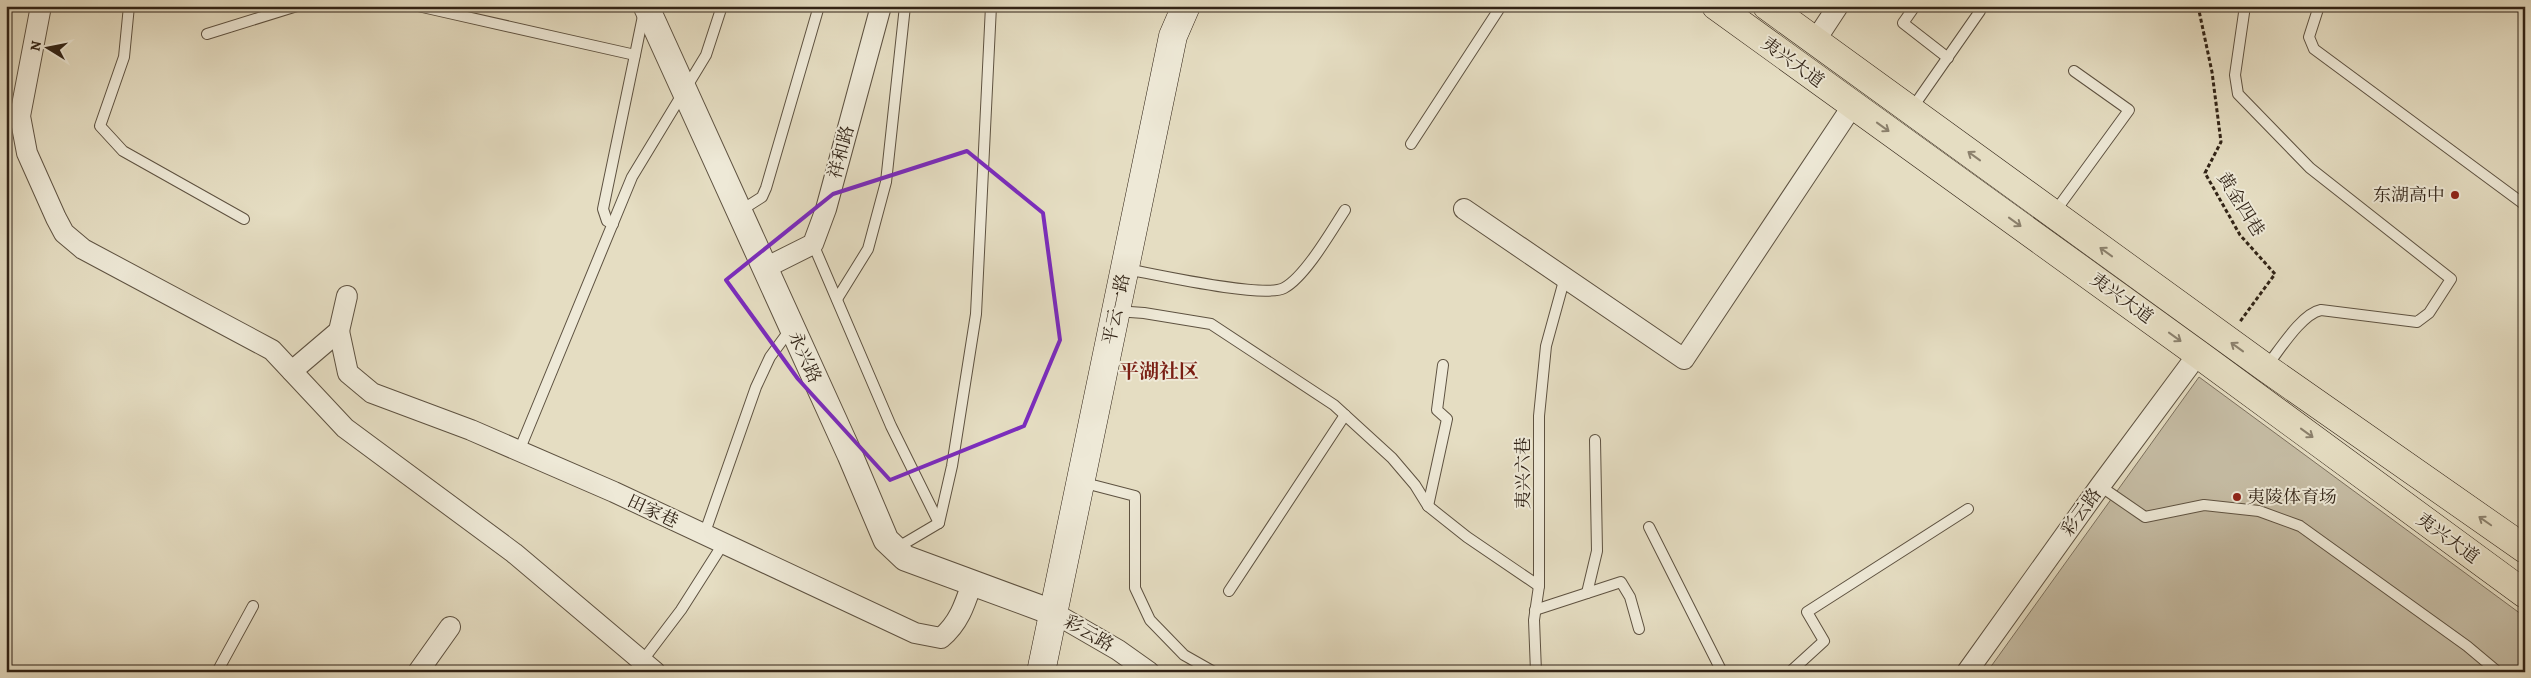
<svg xmlns="http://www.w3.org/2000/svg" width="2531" height="678" font-family="Alegreya,'Noto Serif SC',serif">
<style>
.green{fill:#c6bda5;stroke:#7c705e}
.lines{fill:none;stroke-linecap:round;stroke-linejoin:round}
.service-casing{stroke:#5e5241;stroke-width:12}
.minor-casing{stroke:#5e5241;stroke-width:22}
.tertiary-casing{stroke:#5e5241;stroke-width:27}
.secondary-casing{stroke:#312316;stroke-width:29}
.primary-casing{stroke:#312316;stroke-width:29}
.path{stroke:#312316;stroke-width:3;stroke-dasharray:4 2.5;stroke-linecap:butt}
.service{stroke:#eee9d7;stroke-width:10}
.minor{stroke:#eee9d7;stroke-width:20}
.tertiary{stroke:#eee9d7;stroke-width:25}
.secondary{stroke:#eee9d7;stroke-width:28}
.primary{stroke:#e5ddc2;stroke-width:28}
.oneway{stroke:#8b806c}
.marked{fill:none;stroke:#7b2cbf;stroke-width:4;stroke-linejoin:round}
.poi-dot{fill:#8f2418;stroke:#eee9d7;stroke-width:2}
.labels{text-anchor:middle;stroke-width:4;stroke-linejoin:round;paint-order:stroke}
.street-label{font-size:18px;fill:#312316;stroke:#eee9d7}
.poi-label{font-size:18px;fill:#312316;stroke:#eee9d7;text-anchor:end}
.quarter-label{font-size:20px;font-weight:bold;fill:#7a1f14;stroke:#eee9d7}
</style>
<rect width="100%" height="100%" fill="#e5ddc2"/>
<filter id="stains"><feTurbulence type="fractalNoise" baseFrequency=".004" numOctaves="4"/><feColorMatrix values="0 0 0 0 .2 0 0 0 0 .09 0 0 0 0 .02 0 0 0 .5 -.17"/></filter>
<radialGradient id="worn" r=".72"><stop offset=".6" stop-color="#630" stop-opacity="0"/><stop offset="1" stop-color="#630" stop-opacity=".3"/></radialGradient>
<path class="green" d="M2199,377L2525,617V672H1987Z"/>
<g class="lines">
<g class="service-casing">
<g id="service">
<path d="M129,6L124,57L100,126L123,151L244,219"/>
<path d="M418,6L635,55L644,11"/>
<path d="M1915,6L1903,23L1948,58"/>
<path d="M2245,6L2235,75L2238,94L2310,168L2451,279L2429,313L2417,322L2321,310C2301,314 2279,351 2266,367"/>
<path d="M2319,6L2309,37L2314,49L2525,205"/>
<path d="M207,34L297,6"/>
<path d="M1911,110L1980,11V6"/>
<path d="M1411,144L1501,6"/>
<path d="M740,211L762,197L766,188L819,6"/>
<path d="M2054,213L2129,110L2074,71"/>
<path d="M613,224L607,221L603,209L635,55"/>
<path d="M813,244L891,426L939,523"/>
<path d="M1126,269C1154,274 1264,299 1284,288C1305,277 1332,230 1345,210"/>
<path d="M837,299L868,249L886,182L905,6"/>
<path d="M1116,311L1144,313L1211,324L1334,405L1392,458L1415,485L1428,506L1467,537L1539,586"/>
<path d="M519,451L632,177L706,55L722,6"/>
<path d="M1081,482L1135,496V588L1150,620L1184,655L1214,672"/>
<path d="M2100,486L2145,517L2204,505L2259,511L2300,526L2467,646L2498,672"/>
<path d="M1428,506L1447,419L1437,410L1443,365"/>
<path d="M1649,527L1722,672"/>
<path d="M704,535L756,387L770,357L792,327"/>
<path d="M895,549L939,523L952,466L976,314L991,6"/>
<path d="M1229,591L1345,415"/>
<path d="M1587,593L1597,551L1595,440"/>
<path d="M1535,610L1621,582L1630,597L1639,629"/>
<path d="M217,672L253,606"/>
<path d="M634,672L681,610L723,544"/>
<path d="M1536,672L1534,620L1539,586V416L1546,346L1565,277"/>
<path d="M1790,672L1824,641L1807,612L1968,509"/>
</g>
</g>
<g class="minor-casing">
<g id="minor">
<path d="M41,6L20,116L27,153L56,218L64,233L83,249L272,350L345,428L514,553L655,672"/>
<path d="M1815,41L1838,6"/>
<path d="M1464,209L1684,359L1853,105"/>
<path d="M765,268L813,244L826,209L881,6"/>
<path d="M339,331L348,373L372,393L471,430L614,492L915,633L941,638C959,623 965,604 972,583"/>
<path d="M292,371L339,331L347,296"/>
<path d="M1054,613L1118,650L1149,672"/>
<path d="M418,672L450,627"/>
<path d="M1967,672L2100,486L2198,354"/>
</g>
</g>
<g class="tertiary-casing">
<path id="tertiary" d="M646,6L850,455L886,540L905,558L1054,613"/>
</g>
<g class="secondary-casing">
<path id="secondary" d="M1041,672L1173,36L1186,6"/>
</g>
<g class="primary-casing">
<g id="primary">
<path d="M1716,6L2198,354L2525,594"/>
<path d="M1767,6L2266,368L2525,549"/>
</g>
</g>
<path class="path" d="M2198,6L2212,72L2221,142L2205,173L2240,235L2275,274L2239,323"/>
<use href="#service" class="service"/>
<use href="#minor" class="minor"/>
<use href="#tertiary" class="tertiary"/>
<use href="#secondary" class="secondary"/>
<use href="#primary" class="primary"/>
</g>
<defs><path id="oneway-shaft" d="M-6 0H5M1.5-3L5.5 0L1.5 3" fill="none" stroke-width="1.6" stroke-linecap="round" stroke-linejoin="round" transform="scale(1.25)"/></defs>
<g class="oneway">
<use href="#oneway-shaft" transform="translate(1883 127) rotate(36)"/>
<use href="#oneway-shaft" transform="translate(1974 156) rotate(-144)"/>
<use href="#oneway-shaft" transform="translate(2015 222) rotate(36)"/>
<use href="#oneway-shaft" transform="translate(2106 252) rotate(-144)"/>
<use href="#oneway-shaft" transform="translate(2175 337) rotate(36)"/>
<use href="#oneway-shaft" transform="translate(2237 347) rotate(-144)"/>
<use href="#oneway-shaft" transform="translate(2307 433) rotate(36)"/>
<use href="#oneway-shaft" transform="translate(2485 521) rotate(-145)"/>
</g>
<path class="marked" d="M967,151L1043,213L1060,340L1024,426L890,480L798,379L726,280L833,194Z"/>
<g class="poi-dot">
<circle cx="2455" cy="195" r="5"/>
<circle cx="2237" cy="497" r="5"/>
</g>
<g class="labels">
<g class="street-label">
<text transform="translate(1793 62) rotate(36)" y="6">夷兴大道</text>
<text transform="translate(841 152) rotate(-75)" y="6">祥和路</text>
<text transform="translate(2241 204) rotate(58)" y="6">黄金四巷</text>
<text transform="translate(2122 298) rotate(36)" y="6">夷兴大道</text>
<text transform="translate(1116 309) rotate(-78)" y="6">平云一路</text>
<text transform="translate(805 357) rotate(66)" y="6">永兴路</text>
<text transform="translate(1523 473) rotate(-90)" y="6">夷兴六巷</text>
<text transform="translate(653 511) rotate(25)" y="6">田家巷</text>
<text transform="translate(2081 512) rotate(-54)" y="6">彩云路</text>
<text transform="translate(2448 538) rotate(36)" y="6">夷兴大道</text>
<text transform="translate(1089 633) rotate(30)" y="6">彩云路</text>
</g>
<g class="poi-label">
<text x="2445" y="201">东湖高中</text>
<text x="2247" y="503" text-anchor="start">夷陵体育场</text>
</g>
<g class="quarter-label">
<text x="1159" y="378">平湖社区</text>
</g>
</g>
<rect width="2531" height="678" fill="none" stroke="#e5ddc2" stroke-width="25"/>
<rect x="8" y="8" width="2516" height="663" fill="none" stroke="#312316" stroke-width="2.5"/>
<rect x="12" y="12" width="2506" height="653" fill="none" stroke="#312316"/>
<g transform="translate(48 48) rotate(280)" stroke="#eee9d7" stroke-width="4" paint-order="stroke">
<path d="M0-4L9 19L0 12L-9 19Z" fill="#312316"/>
<text y="-8" font-size="14" font-weight="bold" text-anchor="middle" fill="#312316">N</text>
</g>
<rect width="100%" height="100%" filter="url(#stains)"/>
<rect width="100%" height="100%" fill="url(#worn)"/>
</svg>
